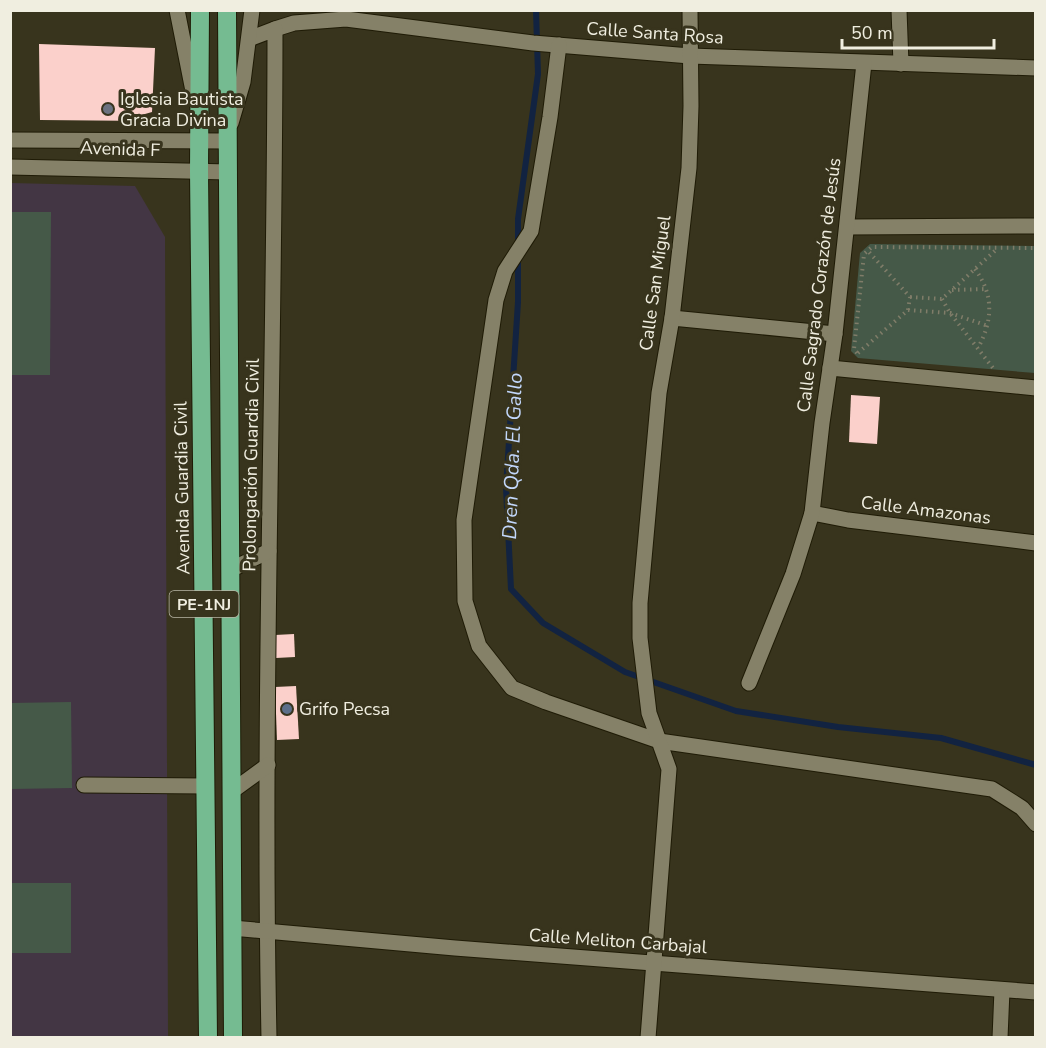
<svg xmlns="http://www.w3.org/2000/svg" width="1046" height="1048" font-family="'Nunito Sans',sans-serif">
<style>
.commercial{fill:#433644}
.green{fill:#455948}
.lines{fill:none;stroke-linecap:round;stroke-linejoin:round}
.stream{stroke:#122341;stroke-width:6}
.building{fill:#fbd0cb}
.minor-casing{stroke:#1f1b06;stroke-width:17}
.highway-casing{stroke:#1f1b06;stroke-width:20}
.path{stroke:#807d69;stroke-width:4;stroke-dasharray:1.5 4.5;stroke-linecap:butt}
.minor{stroke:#858168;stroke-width:15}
.highway{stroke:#75bb91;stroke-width:18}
.worship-dot{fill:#6b7280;stroke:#38341d;stroke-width:2}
.service-dot{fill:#5c6f8a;stroke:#38341d;stroke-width:2}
.labels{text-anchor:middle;stroke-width:6;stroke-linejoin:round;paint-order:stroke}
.shield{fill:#38341d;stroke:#b9b6a6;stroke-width:1.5}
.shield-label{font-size:16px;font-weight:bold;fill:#f0eee0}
.street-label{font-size:18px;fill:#f0eee0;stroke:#38341d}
.poi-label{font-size:18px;fill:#f0eee0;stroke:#38341d;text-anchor:start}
.water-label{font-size:20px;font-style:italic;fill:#c2d7fb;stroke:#38341d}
</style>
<rect width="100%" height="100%" fill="#38341d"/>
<path class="commercial" d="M11,183L135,186L165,237L168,1037L11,1038Z"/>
<g class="green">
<path d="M11,212H51L50,375H11Z"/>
<path d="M870,244L1035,246V373L858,358L851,351L860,253Z"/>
<path d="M71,702L72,788L11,789V703Z"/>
<rect x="11" y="883" width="60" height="70"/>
</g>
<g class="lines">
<g class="stream">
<path d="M518,245V219L538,74L536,10"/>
<path d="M518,258V302L506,488L511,589L543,623L625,672L736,711L838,727L941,738L1036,765"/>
</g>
</g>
<g class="building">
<path d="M39,44L155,48L152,112L145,114L146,121L40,120Z"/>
<path d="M851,395L880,397L877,444L849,442Z"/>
<path d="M294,634L295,657L276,658L275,635Z"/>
<path d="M296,686L299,739L277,740L275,687Z"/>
</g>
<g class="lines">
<g class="minor-casing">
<g id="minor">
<path d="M177,10L194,96"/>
<path d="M899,10L901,64"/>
<path d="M275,29L294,23L346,19L533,43L690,56L1036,68"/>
<path d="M249,39L275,29C275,365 262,701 269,1038"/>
<path d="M559,45L550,117L531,231L505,271L496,300L464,520L465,601L479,646L512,688L546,702L659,741L992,789L1022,808L1036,824"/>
<path d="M231,123L243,82L252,10"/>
<path d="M10,140L228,141"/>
<path d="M10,167L229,172"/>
<path d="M847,227L1036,226"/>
<path d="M672,318L835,334"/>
<path d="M830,368L1036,388"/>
<path d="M812,513L848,520L1036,543"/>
<path d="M230,570L269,551"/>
<path d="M749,683L793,574L812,513L822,423L835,334L864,63"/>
<path d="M84,785L206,786"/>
<path d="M231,792L268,765"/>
<path d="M232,928L455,948L1036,992"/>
<path d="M648,1038L669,769L649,713L640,638V603L659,393L672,318L689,168L691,106L690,10"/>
<path d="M1000,1038L1002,990"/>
</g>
</g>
<g class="highway-casing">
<g id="highway">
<path d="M200,10L199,171L208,1038"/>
<path d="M227,10L233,1038"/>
</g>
</g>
<g class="path">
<path d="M975,269C994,295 993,320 978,348"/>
<path d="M952,290L987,289"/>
<path d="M910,297L942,299L998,248"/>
<path d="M942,299L950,313L993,368"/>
<path d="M908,310L950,313L988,326"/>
<path d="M857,353L854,349L864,254L872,247L1036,248"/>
<path d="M858,353L908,310L910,297L868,251"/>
</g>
<use href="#minor" class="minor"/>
<use href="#highway" class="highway"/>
</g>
<circle class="worship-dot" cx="108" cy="109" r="6"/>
<circle class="service-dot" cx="287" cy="709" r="6"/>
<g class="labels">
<rect class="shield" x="169.5" y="591" width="69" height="26" rx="4.5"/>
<g class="shield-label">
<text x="204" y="610">PE-1NJ</text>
</g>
<g class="street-label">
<text transform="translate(655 33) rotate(4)" y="6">Calle Santa Rosa</text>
<text transform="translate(120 149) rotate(2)" y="6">Avenida F</text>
<text transform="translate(655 283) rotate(-82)" y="6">Calle San Miguel</text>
<text transform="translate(819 285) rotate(-83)" y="6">Calle Sagrado Corazón de Jesús</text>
<text transform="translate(251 465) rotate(-89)" y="6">Prolongación Guardia Civil</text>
<text transform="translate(182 488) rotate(-91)" y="6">Avenida Guardia Civil</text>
<text transform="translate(926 510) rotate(7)" y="6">Calle Amazonas</text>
<text transform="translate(618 941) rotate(4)" y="6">Calle Meliton Carbajal</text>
</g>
<g class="poi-label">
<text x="120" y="105">Iglesia Bautista<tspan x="120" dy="21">Gracia Divina</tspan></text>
<text x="299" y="715">Grifo Pecsa</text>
</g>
<g class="water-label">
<text transform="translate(512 456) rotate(-88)" y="7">Dren Qda. El Gallo</text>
</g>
</g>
<rect width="1046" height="1048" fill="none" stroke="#f0eee0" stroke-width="24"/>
<path d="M842 39v9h152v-9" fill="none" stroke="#f0eee0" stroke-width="3"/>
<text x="851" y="39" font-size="18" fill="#f0eee0" stroke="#38341d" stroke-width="4.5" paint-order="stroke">50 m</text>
</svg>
